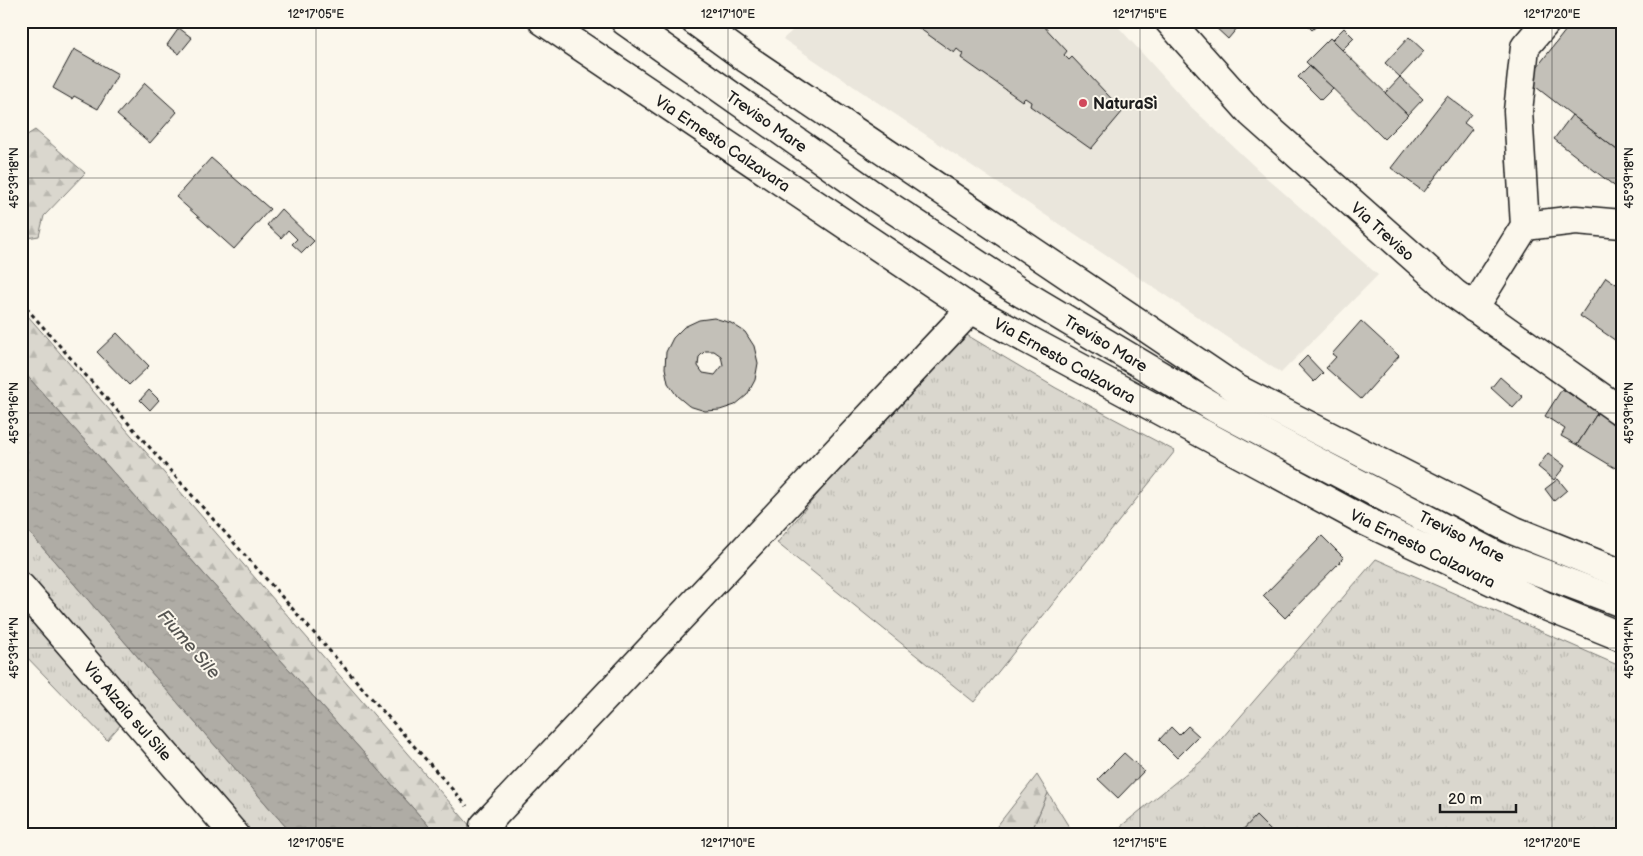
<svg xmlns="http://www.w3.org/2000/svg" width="1643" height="856" font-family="'Balsamiq Sans',sans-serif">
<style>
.built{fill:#eae6dc}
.grass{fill:url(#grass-tufts);stroke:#7b7a75}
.forest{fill:url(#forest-firs);stroke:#7b7a75}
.water{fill:url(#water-ripples);stroke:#74726e}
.building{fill:#c3c0b8;stroke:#1c1c1c;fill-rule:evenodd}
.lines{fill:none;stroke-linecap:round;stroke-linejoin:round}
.minor-casing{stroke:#1c1c1c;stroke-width:31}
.major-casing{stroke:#1c1c1c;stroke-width:31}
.highway-casing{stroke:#1c1c1c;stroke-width:31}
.path{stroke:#1c1c1c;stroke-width:3;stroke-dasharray:4 4;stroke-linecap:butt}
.minor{stroke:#fbf7ec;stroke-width:28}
.major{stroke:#fbf7ec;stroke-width:28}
.highway{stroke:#fbf7ec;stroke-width:28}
.ticks{fill:none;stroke:#1c1c1c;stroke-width:1;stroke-opacity:0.45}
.poi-dot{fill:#d1495b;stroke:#fbf7ec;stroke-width:2}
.labels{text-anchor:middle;stroke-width:4;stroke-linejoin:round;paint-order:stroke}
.poi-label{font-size:16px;font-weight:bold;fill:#1c1c1c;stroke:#fbf7ec;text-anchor:start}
.street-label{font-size:16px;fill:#1c1c1c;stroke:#fbf7ec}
.water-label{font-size:18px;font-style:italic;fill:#575653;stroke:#fbf7ec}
.neatline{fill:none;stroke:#1c1c1c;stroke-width:2}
.ticks-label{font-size:12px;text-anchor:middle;fill:#1c1c1c}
</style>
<defs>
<pattern id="grass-tufts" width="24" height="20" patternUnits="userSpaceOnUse" patternTransform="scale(1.25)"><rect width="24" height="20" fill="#dad7ce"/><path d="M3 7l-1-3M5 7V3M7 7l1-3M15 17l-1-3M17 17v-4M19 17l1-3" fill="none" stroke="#bab8b0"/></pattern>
<pattern id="forest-firs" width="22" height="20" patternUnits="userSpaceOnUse" patternTransform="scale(1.25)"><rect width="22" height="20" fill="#dad7ce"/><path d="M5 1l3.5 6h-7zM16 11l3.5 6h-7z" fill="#bab8b0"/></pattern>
<pattern id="water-ripples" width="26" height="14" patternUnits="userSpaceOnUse" patternTransform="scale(1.25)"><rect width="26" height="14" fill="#afaca5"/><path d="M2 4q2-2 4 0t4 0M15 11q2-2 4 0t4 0" fill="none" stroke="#96938d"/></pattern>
</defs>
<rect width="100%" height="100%" fill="#fbf7ec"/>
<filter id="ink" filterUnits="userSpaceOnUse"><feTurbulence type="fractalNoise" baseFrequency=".02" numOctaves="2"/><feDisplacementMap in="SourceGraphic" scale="10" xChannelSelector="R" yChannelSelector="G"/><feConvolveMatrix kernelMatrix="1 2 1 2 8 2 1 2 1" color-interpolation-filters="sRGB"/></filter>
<g filter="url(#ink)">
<path class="built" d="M803,21H1113L1188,104L1269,180L1378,275L1281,373L783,39Z"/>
<g class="grass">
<path d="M955,328L1056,388L1175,451L974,702L777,543Z"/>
<path d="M21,523L293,835H219L123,722L107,740L21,651Z"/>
<path d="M1376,559L1622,667V835H1110L1204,759Z"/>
<path d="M1048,793L1074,835H1030Z"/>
</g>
<g class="forest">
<path d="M35,130L85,173L44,216L39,236L21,239V139Z"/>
<path d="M21,308L478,835H437L21,369Z"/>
<path d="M1037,775L1048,793L1030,835H990Z"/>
</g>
<path class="water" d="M21,369L437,835H293L21,523Z"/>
<g class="building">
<path d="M909,21H1039L1067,51L1064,55L1069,60L1072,57L1123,111L1091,149L1030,106L1031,102L1025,98L1022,101L961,58L963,54L957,49L954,53Z"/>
<path d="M1216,21H1243L1228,39L1213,25Z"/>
<path d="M1303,21H1322L1312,30Z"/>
<path d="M1573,21H1622V154L1527,80Z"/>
<path d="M179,28L192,38L179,54L167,45Z"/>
<path d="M1344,28L1354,38L1342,50L1332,40Z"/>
<path d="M1409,37L1424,51L1400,77L1385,63Z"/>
<path d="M1330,38L1408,115L1384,139L1306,62Z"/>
<path d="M74,49L118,74L98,109L74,96L72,99L53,88Z"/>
<path d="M1309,66L1333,88L1321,100L1298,77Z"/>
<path d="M1400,77L1423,99L1408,115L1385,93Z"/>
<path d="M145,83L177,112L150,143L117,115Z"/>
<path d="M1447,96L1471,114L1464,123L1472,129L1424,192L1391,168Z"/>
<path d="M1572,115L1622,154V192L1554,139Z"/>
<path d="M211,158L270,209L234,249L176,197Z"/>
<path d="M281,209L314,241L302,253L292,244L297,239L288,230L281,238L267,225Z"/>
<path d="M1606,277L1622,288V345L1580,316Z"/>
<path d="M714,318L731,323L745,332L754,346L758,363L755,380L747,395L735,405L720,410L705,411L689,406L677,396L668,383L665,368L666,352L673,338L684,327L699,320ZM705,351H714L721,356L723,365L715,375L703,373L698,366L699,357Z"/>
<path d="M1361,321L1399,356L1361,399L1326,368L1336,357L1332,354Z"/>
<path d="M117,333L149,366L129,385L97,352Z"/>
<path d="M1307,356L1323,373L1314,382L1298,365Z"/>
<path d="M1500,377L1523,397L1513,408L1491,388Z"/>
<path d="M1562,389L1598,412L1577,445L1561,436L1565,429L1545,416Z"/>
<path d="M149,390L159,400L150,410L140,400Z"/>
<path d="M1598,412L1622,427V457L1615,468L1577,445Z"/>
<path d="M1548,453L1565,466L1554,480L1538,467Z"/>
<path d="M1558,479L1567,490L1554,501L1545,489Z"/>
<path d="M1322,536L1344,558L1285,618L1263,596Z"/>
<path d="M1188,726L1199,736L1177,758L1159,740L1171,727L1179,735Z"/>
<path d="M1124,753L1144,771L1118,798L1098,779Z"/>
<path d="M1256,816L1275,835H1238Z"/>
</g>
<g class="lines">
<g class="minor-casing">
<g id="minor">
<path d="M543,21L971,309L1363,520L1543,605L1622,637"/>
<path d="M1525,226L1576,220L1622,224"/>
<path d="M1474,308L1525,226L1518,111L1525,47L1547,21"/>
<path d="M21,587L235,835"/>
<path d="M484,826L971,309"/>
</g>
</g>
<g class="major-casing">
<path id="major" d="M1169,21L1251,113L1455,294L1622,412"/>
</g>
<g class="highway-casing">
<g id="highway">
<path d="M625,21L878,199L1015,289L1215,408L1495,555L1622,603"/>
<path d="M695,21L747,59L1237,389L1515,531L1622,574"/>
</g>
</g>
<path class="path" d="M21,302L467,806"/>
<use href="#minor" class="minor"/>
<use href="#major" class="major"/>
<use href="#highway" class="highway"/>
</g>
</g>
<path class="ticks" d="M316,21V835M728,21V835M1140,21V835M1552,21V835M21,178H1622M21,413H1622M21,648H1622"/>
<circle class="poi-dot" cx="1083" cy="103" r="5"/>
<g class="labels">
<g class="poi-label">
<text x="1093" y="109">NaturaSì</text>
</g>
<g class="street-label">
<text transform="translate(767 121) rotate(35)" y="6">Treviso Mare</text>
<text transform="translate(723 143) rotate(34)" y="6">Via Ernesto Calzavara</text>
<text transform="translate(1383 231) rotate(42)" y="6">Via Treviso</text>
<text transform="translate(1106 343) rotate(31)" y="6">Treviso Mare</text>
<text transform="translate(1065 360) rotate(29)" y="6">Via Ernesto Calzavara</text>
<text transform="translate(1462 536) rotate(27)" y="6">Treviso Mare</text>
<text transform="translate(1423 548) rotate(26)" y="6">Via Ernesto Calzavara</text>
<text transform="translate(128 711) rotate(49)" y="6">Via Alzaia sul Sile</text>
</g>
<g class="water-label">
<text transform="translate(189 644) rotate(49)" y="6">Fiume Sile</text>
</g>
</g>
<rect width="1643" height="856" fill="none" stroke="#fbf7ec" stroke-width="55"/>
<path d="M1440 804v8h76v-8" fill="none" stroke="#1c1c1c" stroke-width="2.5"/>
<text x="1448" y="804" font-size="15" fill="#1c1c1c" stroke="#fbf7ec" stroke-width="4" paint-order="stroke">20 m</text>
<rect x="28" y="28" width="1588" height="800" class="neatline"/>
<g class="ticks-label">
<text x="316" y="18">12°17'05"E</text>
<text x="728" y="18">12°17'10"E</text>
<text x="1140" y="18">12°17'15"E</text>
<text x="1552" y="18">12°17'20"E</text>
<text transform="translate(14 178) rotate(-90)" y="4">45°39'18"N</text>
<text transform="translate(1629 178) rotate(-90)" y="4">45°39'18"N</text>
<text transform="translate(14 413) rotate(-90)" y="4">45°39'16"N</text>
<text transform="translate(1629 413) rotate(-90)" y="4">45°39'16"N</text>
<text transform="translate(14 648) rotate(-90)" y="4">45°39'14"N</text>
<text transform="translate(1629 648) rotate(-90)" y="4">45°39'14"N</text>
<text x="316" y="847">12°17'05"E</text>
<text x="728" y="847">12°17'10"E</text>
<text x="1140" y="847">12°17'15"E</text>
<text x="1552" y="847">12°17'20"E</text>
</g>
</svg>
